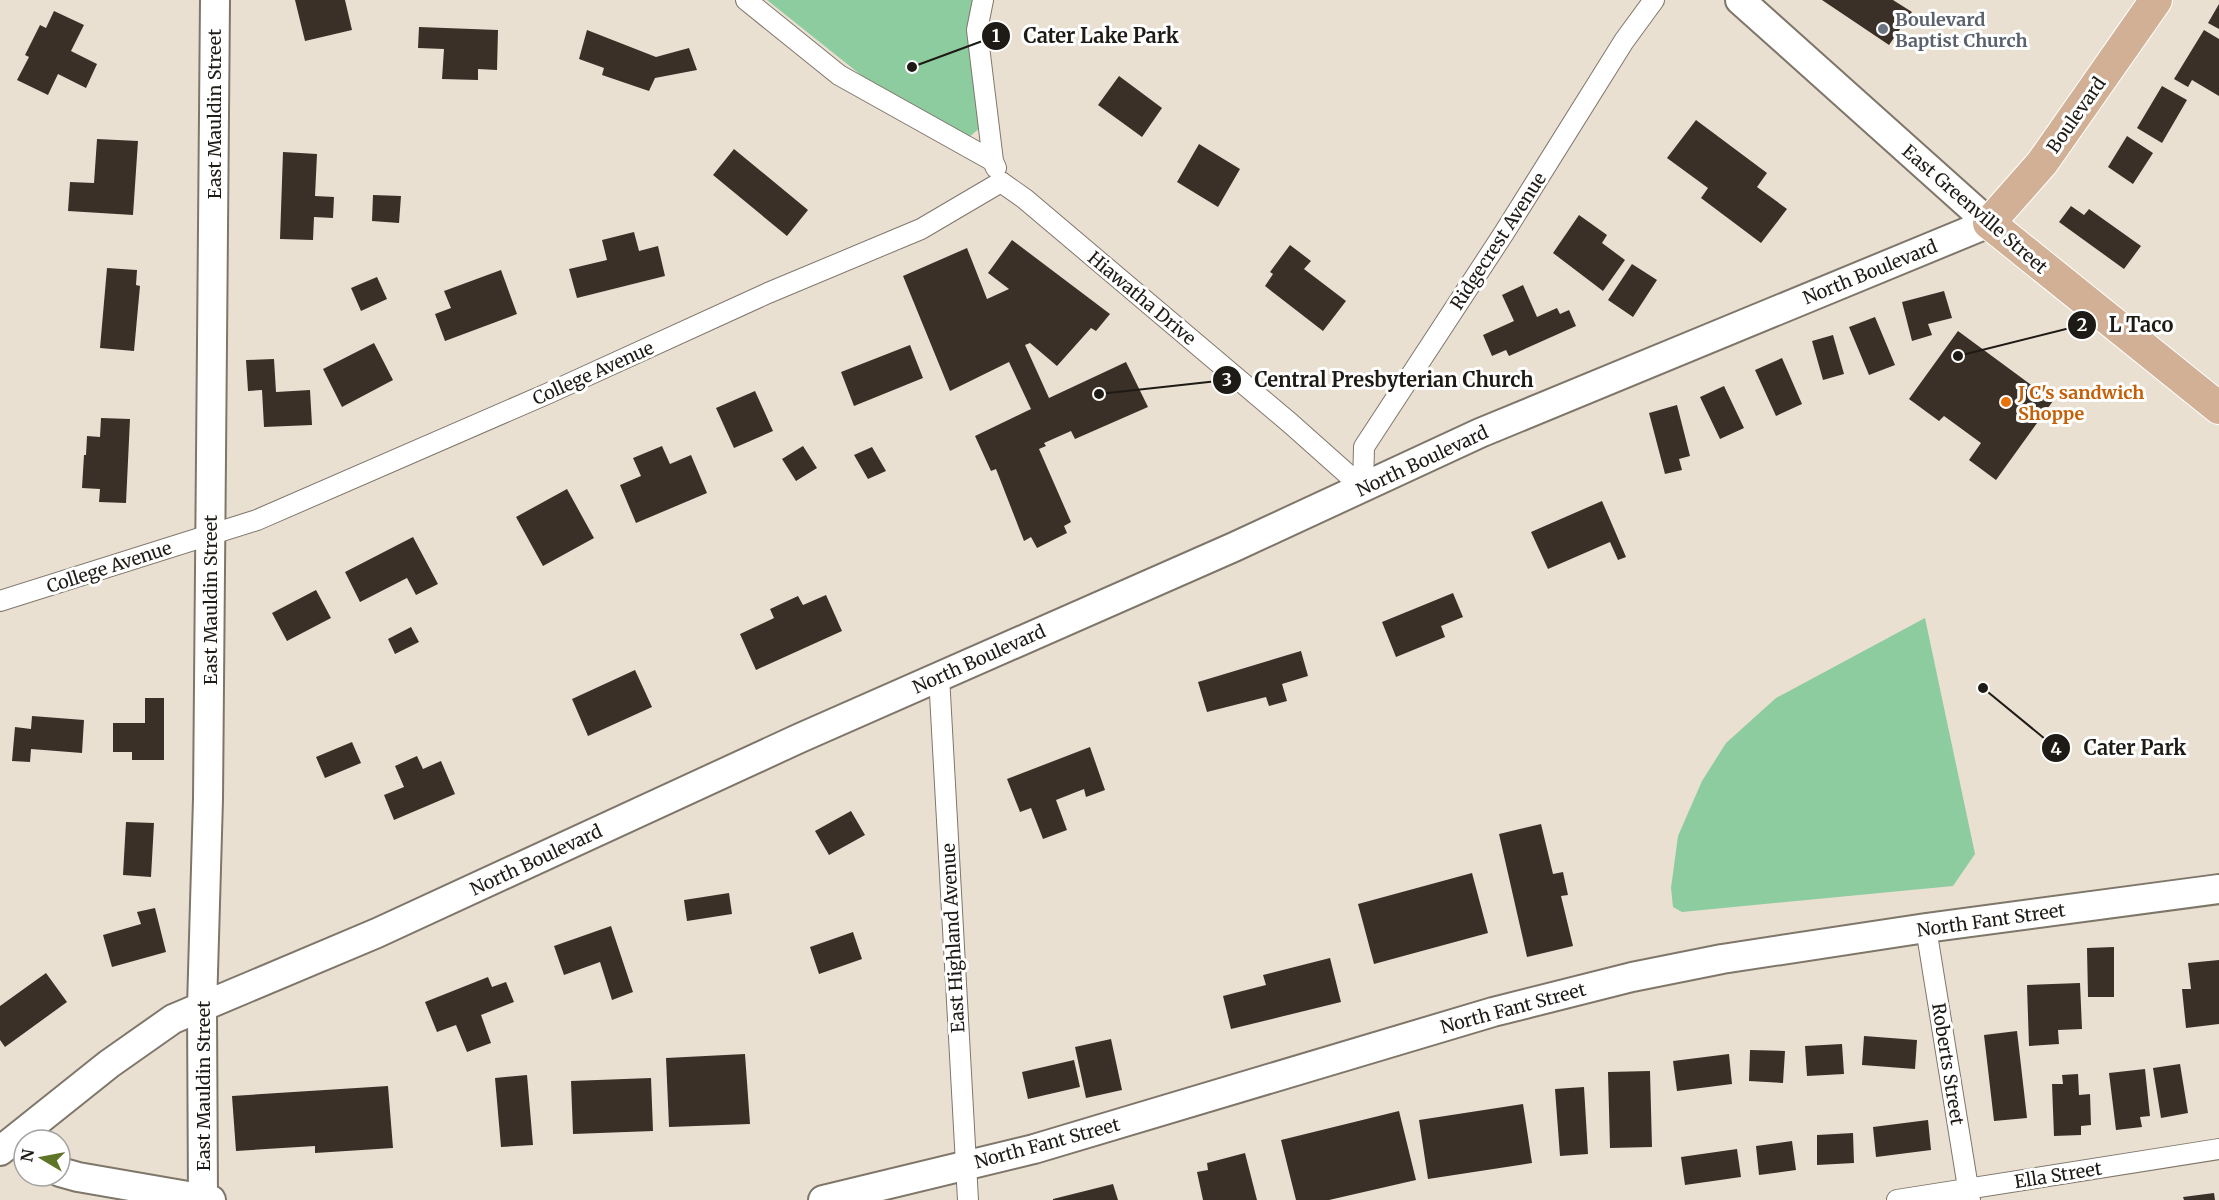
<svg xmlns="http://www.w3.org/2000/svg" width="2219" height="1200" viewBox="0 0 2219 1200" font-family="Merriweather,serif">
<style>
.green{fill:#8dcc9f}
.building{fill:#3b3028}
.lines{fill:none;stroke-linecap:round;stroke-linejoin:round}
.street-casing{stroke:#7f766a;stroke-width:22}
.secondary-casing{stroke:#7f766a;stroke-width:32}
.primary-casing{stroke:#fff;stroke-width:34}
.street{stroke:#fff;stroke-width:20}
.secondary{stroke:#fff;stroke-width:28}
.primary{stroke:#d2b095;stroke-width:32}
.worship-dot{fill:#6b7280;stroke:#fff;stroke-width:2}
.food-dot{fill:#e8710a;stroke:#fff;stroke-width:2}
.labels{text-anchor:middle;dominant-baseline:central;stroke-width:6;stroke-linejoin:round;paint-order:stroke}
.worship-label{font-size:18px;font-weight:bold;fill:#5b616d;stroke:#fff;text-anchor:start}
.street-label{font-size:18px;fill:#1e1a15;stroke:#fff}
.food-label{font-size:18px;font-weight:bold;fill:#c56008;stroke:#fff;text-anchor:start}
.leader{fill:none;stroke:#1e1a15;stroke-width:2}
.callout-dot{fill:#1e1a15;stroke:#fff;stroke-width:2}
.mark-label{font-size:18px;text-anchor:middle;font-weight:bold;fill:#fff}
.callout-label{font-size:20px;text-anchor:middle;font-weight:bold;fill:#1e1a15;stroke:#fff;stroke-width:6;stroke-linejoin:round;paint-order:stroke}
</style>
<rect width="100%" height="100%" fill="#eae0d2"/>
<path class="green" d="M 767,0 L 975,0 L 981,127 L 968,138 L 866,79 Z
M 1925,618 L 1975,854 L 1953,886 L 1682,912 L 1673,907 L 1671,888 L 1678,836 L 1702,781 L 1726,743 L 1776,698 Z"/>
<path class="building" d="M 295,0 L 345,0 L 352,30 L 305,41 Z
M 1822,0 L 1893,0 L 1912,12 L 1889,45 Z
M 2219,4 L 2219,29 L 2208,23 Z
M 54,11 L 84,25 L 71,51 L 97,64 L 86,88 L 58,74 L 48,95 L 17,80 L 29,57 L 25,55 L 40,25 L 46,28 Z
M 419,27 L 498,30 L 497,70 L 478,69 L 478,80 L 442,79 L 444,49 L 418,48 Z
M 587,30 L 656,57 L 689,48 L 697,70 L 655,78 L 649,91 L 602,75 L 604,68 L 579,59 Z
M 2204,30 L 2219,39 L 2219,96 L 2192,80 L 2188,87 L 2174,79 Z
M 1119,76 L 1162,108 L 1142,137 L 1098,105 Z
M 2162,86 L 2187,100 L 2162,143 L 2137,128 Z
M 1696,120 L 1767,173 L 1757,187 L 1787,209 L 1761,243 L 1701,198 L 1708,188 L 1667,158 Z
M 2127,136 L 2153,153 L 2133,184 L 2108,167 Z
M 97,139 L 138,141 L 133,215 L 68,211 L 70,182 L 94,183 Z
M 1199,144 L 1240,169 L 1218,207 L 1177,182 Z
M 734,149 L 808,210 L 787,236 L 713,175 Z
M 283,152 L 317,154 L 315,196 L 334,197 L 333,218 L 314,217 L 313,240 L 280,239 Z
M 373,195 L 401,196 L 399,223 L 372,221 Z
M 2071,206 L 2084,215 L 2089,209 L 2141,246 L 2124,269 L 2059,222 Z
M 1579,215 L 1607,235 L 1602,243 L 1625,260 L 1603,291 L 1553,253 Z
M 634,232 L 639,251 L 658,246 L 665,276 L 577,298 L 569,269 L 607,260 L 602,240 Z
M 1012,240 L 1110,314 L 1096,331 L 1091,328 L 1057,366 L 1030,343 L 1025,345 L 1049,398 L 1126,362 L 1148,407 L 1075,439 L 1071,431 L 1044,443 L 1046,446 L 1039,449 L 1071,522 L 1064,526 L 1067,533 L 1037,548 L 1031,537 L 1024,541 L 996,469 L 991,471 L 975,436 L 1031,409 L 1009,362 L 950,391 L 903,276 L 967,248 L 987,299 L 1009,289 L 988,273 Z
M 1290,245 L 1311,261 L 1304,269 L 1346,301 L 1323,331 L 1265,286 L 1273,274 L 1270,272 Z
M 1632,264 L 1657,280 L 1633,317 L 1608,300 Z
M 107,268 L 137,270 L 136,285 L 140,286 L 134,351 L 100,348 Z
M 501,270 L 517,314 L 445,341 L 435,314 L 451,308 L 444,291 Z
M 377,277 L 387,299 L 361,311 L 351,288 Z
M 1523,285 L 1537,317 L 1557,308 L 1560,314 L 1569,310 L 1576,326 L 1509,356 L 1506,350 L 1492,356 L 1483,335 L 1514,321 L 1502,295 Z
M 1944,291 L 1952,318 L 1928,324 L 1932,335 L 1912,341 L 1902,302 Z
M 1875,317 L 1895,365 L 1869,375 L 1849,327 Z
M 1958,331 L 2053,401 L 1996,480 L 1969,460 L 1981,443 L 1944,416 L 1939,421 L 1909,399 Z
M 1833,335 L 1844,374 L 1823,380 L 1812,341 Z
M 374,343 L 393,380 L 342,407 L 323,369 Z
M 910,345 L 923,378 L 854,406 L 841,372 Z
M 1782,358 L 1802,404 L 1776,416 L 1755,370 Z
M 274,359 L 276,392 L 310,390 L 312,425 L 264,427 L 262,390 L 248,391 L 246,360 Z
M 1724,386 L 1744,428 L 1720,439 L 1700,397 Z
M 755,391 L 773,431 L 734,448 L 716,408 Z
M 1677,405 L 1690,456 L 1679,459 L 1682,470 L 1665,474 L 1649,413 Z
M 101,418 L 130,419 L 126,503 L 99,502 L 100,489 L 82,488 L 84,455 L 86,455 L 87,436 L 100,437 Z
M 662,446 L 670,464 L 691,455 L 707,493 L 636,523 L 620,485 L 641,476 L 633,458 Z
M 803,446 L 817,468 L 796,481 L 782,459 Z
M 872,447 L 886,471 L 868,479 L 854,455 Z
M 567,489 L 594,538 L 543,566 L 516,517 Z
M 1602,501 L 1626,557 L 1618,560 L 1610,542 L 1548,569 L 1531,532 Z
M 413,537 L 438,584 L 416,595 L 407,578 L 360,602 L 345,572 Z
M 316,590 L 331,618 L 287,641 L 272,613 Z
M 1453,593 L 1463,617 L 1441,626 L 1445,637 L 1396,657 L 1382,622 Z
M 826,595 L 842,631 L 756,670 L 740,634 L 774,618 L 770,609 L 798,596 L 803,605 Z
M 411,627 L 419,642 L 395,654 L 388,639 Z
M 1301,651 L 1308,676 L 1282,684 L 1287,701 L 1269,706 L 1266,697 L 1207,712 L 1198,682 Z
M 635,670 L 652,707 L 588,736 L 572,699 Z
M 145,698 L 164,698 L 164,760 L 132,760 L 132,752 L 113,752 L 113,723 L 145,723 Z
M 32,716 L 84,720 L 82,753 L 31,749 L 30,762 L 12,761 L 15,727 L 31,729 Z
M 352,742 L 361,763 L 325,778 L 316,757 Z
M 1090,747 L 1105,790 L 1086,797 L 1084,789 L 1056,800 L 1067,830 L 1043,839 L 1031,808 L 1020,812 L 1007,779 Z
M 417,756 L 423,769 L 441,761 L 455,794 L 394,820 L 384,795 L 404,787 L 395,766 Z
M 851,811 L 865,835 L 829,855 L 815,831 Z
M 126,822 L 154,823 L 151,877 L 123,875 Z
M 1541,824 L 1553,874 L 1563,872 L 1568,895 L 1561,896 L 1573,946 L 1527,957 L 1499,834 Z
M 1472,873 L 1488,933 L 1374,964 L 1358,904 Z
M 729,893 L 732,914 L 687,921 L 684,900 Z
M 155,908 L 166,952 L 112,967 L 103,935 L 141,924 L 137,912 Z
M 611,926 L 633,992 L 612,1000 L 600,962 L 564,975 L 554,946 Z
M 853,932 L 862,959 L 819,974 L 810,947 Z
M 2114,947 L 2114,997 L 2088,997 L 2087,948 Z
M 1330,958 L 1341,1002 L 1231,1029 L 1223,996 L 1266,985 L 1263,975 Z
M 2219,960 L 2219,1024 L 2186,1028 L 2182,989 L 2191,989 L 2188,963 Z
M 46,973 L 67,1002 L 5,1047 L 0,1040 L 0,1006 Z
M 488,977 L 492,987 L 506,982 L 514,1002 L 481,1015 L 491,1043 L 467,1052 L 456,1025 L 437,1032 L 425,1002 Z
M 2080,983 L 2082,1029 L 2058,1030 L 2059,1044 L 2029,1046 L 2027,985 Z
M 2017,1031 L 2027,1118 L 1994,1121 L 1984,1035 Z
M 1864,1036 L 1917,1040 L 1915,1069 L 1862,1065 Z
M 1111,1039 L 1122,1090 L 1086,1098 L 1075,1047 Z
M 1842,1044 L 1844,1074 L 1807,1076 L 1805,1046 Z
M 1750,1050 L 1785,1051 L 1783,1083 L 1749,1081 Z
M 745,1054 L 750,1124 L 669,1127 L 666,1058 Z
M 1729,1054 L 1732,1084 L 1677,1091 L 1673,1061 Z
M 1074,1060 L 1080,1087 L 1028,1099 L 1022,1072 Z
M 2180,1064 L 2188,1113 L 2161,1118 L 2153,1068 Z
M 2145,1069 L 2150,1116 L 2140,1117 L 2142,1127 L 2116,1130 L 2109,1073 Z
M 1650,1071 L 1652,1147 L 1610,1148 L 1608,1072 Z
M 2078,1074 L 2079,1095 L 2090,1094 L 2091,1125 L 2081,1126 L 2081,1135 L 2054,1136 L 2052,1084 L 2063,1084 L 2062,1075 Z
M 527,1075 L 533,1145 L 501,1147 L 495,1078 Z
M 651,1078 L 653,1131 L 573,1134 L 571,1081 Z
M 388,1086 L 393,1148 L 315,1153 L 315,1146 L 236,1151 L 232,1096 Z
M 1584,1087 L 1588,1154 L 1560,1156 L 1555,1089 Z
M 1523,1104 L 1532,1163 L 1428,1179 L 1419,1120 Z
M 1399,1111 L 1416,1180 L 1329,1200 L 1296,1200 L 1281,1140 Z
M 1928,1120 L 1931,1150 L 1876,1157 L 1873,1127 Z
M 1853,1133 L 1854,1163 L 1817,1165 L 1817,1135 Z
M 1792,1141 L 1796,1170 L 1759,1175 L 1756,1146 Z
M 1737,1149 L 1741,1177 L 1685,1185 L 1681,1157 Z
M 1245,1153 L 1257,1200 L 1203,1200 L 1197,1172 L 1208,1170 L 1207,1163 Z
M 1113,1184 L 1118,1200 L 1053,1200 L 1053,1199 Z
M 2214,1193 L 2215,1200 L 2184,1200 L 2183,1197 Z"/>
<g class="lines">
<g class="street-casing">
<path id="street" d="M 746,0 L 839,75 L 993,161
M 983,0 L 977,30 L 993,161 L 996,168
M 1001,182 L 1025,199 L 1290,423 L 1363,488
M 1363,488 L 1364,447 L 1504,233 L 1624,41 L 1654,0
M 0,601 L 257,520 L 549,393 L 768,293 L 921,229 L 1001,182
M 939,676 L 968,1200
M 1926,928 L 1970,1200
M 1897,1200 L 2219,1149"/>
</g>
<g class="secondary-casing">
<path id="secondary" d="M 0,1151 L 109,1064 L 173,1019 L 377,933 L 800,738 L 1234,547 L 1480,433 L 1989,223 L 1740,0
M 60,1172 L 78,1177 L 211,1200
M 203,1200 L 202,1007 L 208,799 L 215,0
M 823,1200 L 1034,1149 L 1493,1012 L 1632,977 L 1722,959 L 1926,928 L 2219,889"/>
</g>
<g class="primary-casing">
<path id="primary" d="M 2156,0 L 2042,163 L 1989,223 L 2219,408"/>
</g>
<use href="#street" class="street"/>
<use href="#secondary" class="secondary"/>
<use href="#primary" class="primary"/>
</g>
<circle class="worship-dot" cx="1883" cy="29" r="6"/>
<circle class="food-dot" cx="2006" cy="402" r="6"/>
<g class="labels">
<g class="worship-label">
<text x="1895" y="19">Boulevard<tspan x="1895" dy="21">Baptist Church</tspan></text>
</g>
<g class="street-label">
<text transform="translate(214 114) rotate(-90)">East Mauldin Street</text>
<text transform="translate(2076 115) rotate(-55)">Boulevard</text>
<text transform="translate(1975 209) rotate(41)">East Greenville Street</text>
<text transform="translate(1498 241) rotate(-57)">Ridgecrest Avenue</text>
<text transform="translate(1870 272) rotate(-22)">North Boulevard</text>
<text transform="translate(1142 298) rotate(40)">Hiawatha Drive</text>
<text transform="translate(593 373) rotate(-24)">College Avenue</text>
<text transform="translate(1422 461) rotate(-25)">North Boulevard</text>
<text transform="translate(109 567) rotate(-18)">College Avenue</text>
<text transform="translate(210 600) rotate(-90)">East Mauldin Street</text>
<text transform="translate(979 659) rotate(-24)">North Boulevard</text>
<text transform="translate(536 860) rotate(-25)">North Boulevard</text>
<text transform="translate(1991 920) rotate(-8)">North Fant Street</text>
<text transform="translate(953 938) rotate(-93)">East Highland Avenue</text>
<text transform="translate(1513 1008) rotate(-15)">North Fant Street</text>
<text transform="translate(1948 1064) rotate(81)">Roberts Street</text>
<text transform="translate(203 1086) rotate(-90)">East Mauldin Street</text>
<text transform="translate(1047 1143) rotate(-15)">North Fant Street</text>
<text transform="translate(2058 1175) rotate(-9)">Ella Street</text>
</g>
<g class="food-label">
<text x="2018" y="392">J C's sandwich<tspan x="2018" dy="21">Shoppe</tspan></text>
</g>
</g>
<path class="leader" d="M912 67L996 36M1958 356L2082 325M1099 394L1227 380M1983 688L2056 748"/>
<g class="callout-dot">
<circle cx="912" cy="67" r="6"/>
<circle cx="1958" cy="356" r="6"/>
<circle cx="1099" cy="394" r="6"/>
<circle cx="1983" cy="688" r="6"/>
<circle cx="996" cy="36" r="15"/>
<circle cx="2082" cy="325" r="15"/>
<circle cx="1227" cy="380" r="15"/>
<circle cx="2056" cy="748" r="15"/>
</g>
<g class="mark-label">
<text x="996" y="42">1</text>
<text x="2082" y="331">2</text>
<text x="1227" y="386">3</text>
<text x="2056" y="755">4</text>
</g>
<g class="callout-label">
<text x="1101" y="43">Cater Lake Park</text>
<text x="2141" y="332">L Taco</text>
<text x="1394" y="387">Central Presbyterian Church</text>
<text x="2135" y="755">Cater Park</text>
</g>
<g transform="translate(42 1158) rotate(280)"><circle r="28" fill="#ffffff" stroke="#a5a3a1" stroke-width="1.5"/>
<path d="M0-4.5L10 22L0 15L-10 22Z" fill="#5e7426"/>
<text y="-9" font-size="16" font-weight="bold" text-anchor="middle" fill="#1e1a15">N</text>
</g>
</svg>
